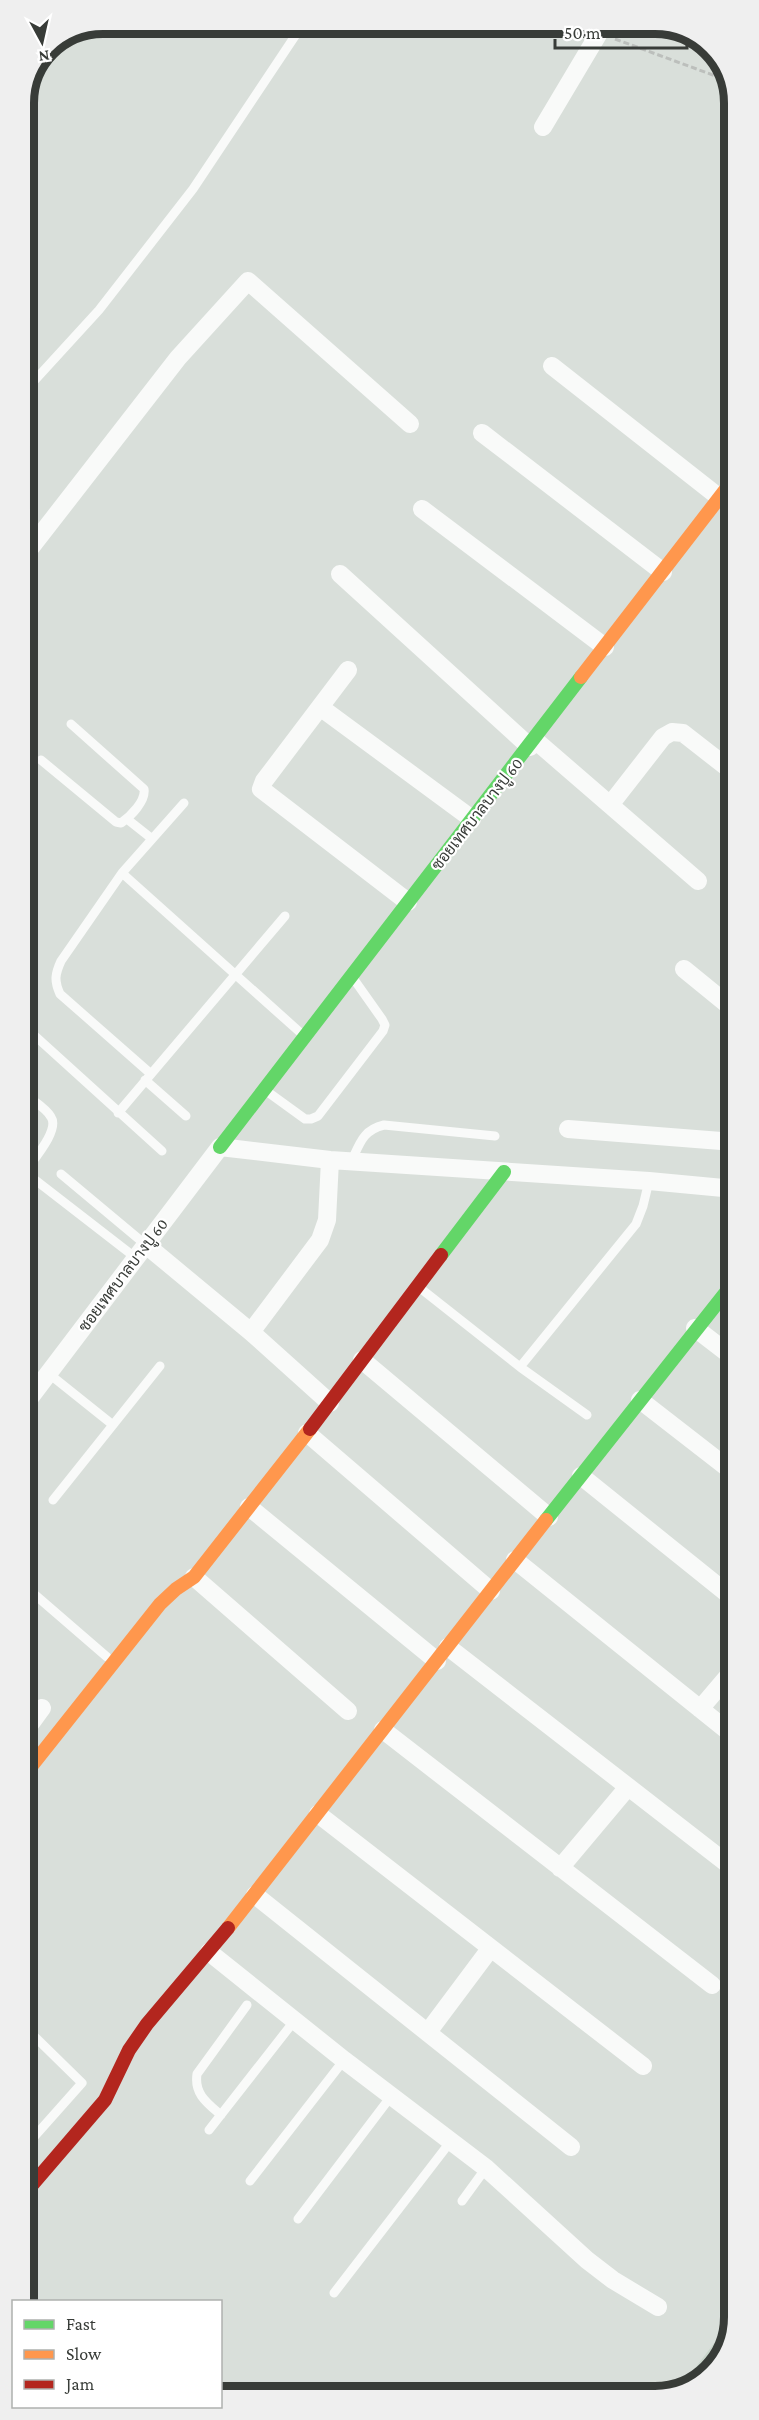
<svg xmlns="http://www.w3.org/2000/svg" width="759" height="2420" viewBox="0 0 759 2420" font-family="'Crimson Pro',Sarabun,serif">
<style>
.built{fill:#c9d5cb}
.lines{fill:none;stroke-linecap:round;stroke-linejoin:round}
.path{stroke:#bcbfbc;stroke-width:3;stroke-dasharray:6 3;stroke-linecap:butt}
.lane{stroke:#f9faf9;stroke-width:9}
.street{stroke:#f9faf9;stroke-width:18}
.fast{stroke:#63d668;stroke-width:14}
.slow{stroke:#ff974d;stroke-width:14}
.jam{stroke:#b3261e;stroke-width:14}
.labels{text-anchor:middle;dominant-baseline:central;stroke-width:4.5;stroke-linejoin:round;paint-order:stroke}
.street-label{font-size:16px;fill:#383c38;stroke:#fff}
.rim{fill:none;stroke:#383c38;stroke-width:8}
</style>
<rect width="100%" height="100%" fill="#d9dfda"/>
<path class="built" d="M 735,2316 L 718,2365 L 676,2393 Z"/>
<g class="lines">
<path class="path" d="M 615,39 L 732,82"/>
<path class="lane" d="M 24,392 L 99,310 L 193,189 L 303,24
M 41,760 L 116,822 L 121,823 C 131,816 146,801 144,789 L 71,724
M 127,819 L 151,838
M 122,873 L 303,1035
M 34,1035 L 162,1151
M 151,1074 L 60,994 C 54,981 55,974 61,961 L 122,873 L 184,803
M 145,1080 L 186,1116
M 265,1090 L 305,1119 L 311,1119 L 318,1116 L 383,1031 L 385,1025 L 382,1019 L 353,978
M 25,1094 C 33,1101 46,1108 51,1117 C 60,1130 33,1160 25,1172
M 118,1113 L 285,916
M 351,1162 C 360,1143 363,1130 384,1125 L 495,1136
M 25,1172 L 136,1258
M 61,1174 L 146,1245
M 420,1288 L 520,1367 L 587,1415
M 520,1367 L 636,1224 L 643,1206 L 649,1181
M 48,1373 L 113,1425
M 53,1500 L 160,1366
M 26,1587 L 107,1657
M 26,2040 L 32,2034 L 82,2083 L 26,2146
M 221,2115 C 207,2103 194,2094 197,2074 L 247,2005
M 209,2130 L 295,2020
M 250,2181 L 344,2060
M 462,2201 L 486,2168
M 298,2219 L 392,2095
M 334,2293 L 451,2141
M 707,2373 L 723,2351"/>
<path class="street" d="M 543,127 L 599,33 L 576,24
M 552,366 L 720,498
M 482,433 L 663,572
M 422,509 L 605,647
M 25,555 L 178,358 L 248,281 L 410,424
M 340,574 L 530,747
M 348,670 L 264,781 L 261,789 L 408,902
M 320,707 L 472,819
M 535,740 L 698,881
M 610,805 L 663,737 L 672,732 L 683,733 L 733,772
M 684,969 L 733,1009
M 568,1129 L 734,1142
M 146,1245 L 251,1332 L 330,1403
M 695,1328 L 734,1358
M 251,1332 L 320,1240 L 327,1220 L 330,1160
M 362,1360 L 549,1517
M 640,1400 L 734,1473
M 26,1403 L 220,1147 L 330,1160 L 649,1181 L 734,1189
M 307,1433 L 491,1591
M 581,1476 L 734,1599
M 249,1507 L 437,1661
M 515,1560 L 734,1736
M 194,1577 L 348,1711
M 448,1647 L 734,1869
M 700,1709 L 734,1669
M 26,1730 L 42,1708
M 383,1730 L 712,1985
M 318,1814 L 643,2066
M 560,1868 L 628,1787
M 255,1895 L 571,2147
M 209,1952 L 344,2060 L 486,2168 L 587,2260 L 613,2280 L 658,2307
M 428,2032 L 490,1949"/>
<path class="fast" d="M 220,1147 L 581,677
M 441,1255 L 504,1172
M 546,1520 L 734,1282"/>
<path class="slow" d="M 581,677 L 733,480
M 26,1773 L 160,1604 L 176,1589 L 194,1577 L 310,1429
M 228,1928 L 546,1520"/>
<path class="jam" d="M 310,1429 L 441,1255
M 26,2192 L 105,2100 L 129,2050 L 147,2024 L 228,1928"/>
</g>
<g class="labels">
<g class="street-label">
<text transform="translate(477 814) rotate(-52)">ซอยเทศบาลบางปู 60</text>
<text transform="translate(123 1275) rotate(-53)">ซอยเทศบาลบางปู 60</text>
</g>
</g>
<path d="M0 0H759V2420H0ZM103 34H655A69 69 0 0 1 724 103V2317A69 69 0 0 1 655 2386H103A69 69 0 0 1 34 2317V103A69 69 0 0 1 103 34Z" fill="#efefef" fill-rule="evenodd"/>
<path class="rim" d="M103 34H655A69 69 0 0 1 724 103V2317A69 69 0 0 1 655 2386H103A69 69 0 0 1 34 2317V103A69 69 0 0 1 103 34Z"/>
<rect x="12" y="2300" width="210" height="108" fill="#ffffff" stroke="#afb1af" stroke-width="1.5"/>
<rect x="24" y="2320" width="30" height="9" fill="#63d668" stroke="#afb1af" stroke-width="1.5"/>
<text x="66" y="2330" font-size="18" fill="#383c38">Fast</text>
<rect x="24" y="2350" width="30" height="9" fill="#ff974d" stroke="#afb1af" stroke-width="1.5"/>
<text x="66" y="2360" font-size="18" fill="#383c38">Slow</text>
<rect x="24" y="2380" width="30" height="9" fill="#b3261e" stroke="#afb1af" stroke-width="1.5"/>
<text x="66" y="2390" font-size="18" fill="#383c38">Jam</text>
<g transform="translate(42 42) rotate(172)" stroke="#ffffff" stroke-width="4.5" paint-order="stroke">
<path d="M0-4.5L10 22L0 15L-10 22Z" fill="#383c38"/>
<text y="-9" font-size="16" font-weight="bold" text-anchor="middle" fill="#383c38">N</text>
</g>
<path d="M555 39v9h132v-9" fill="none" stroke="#383c38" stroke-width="3"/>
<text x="564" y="39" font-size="18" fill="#383c38" stroke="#ffffff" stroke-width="4.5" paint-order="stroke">50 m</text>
</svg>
